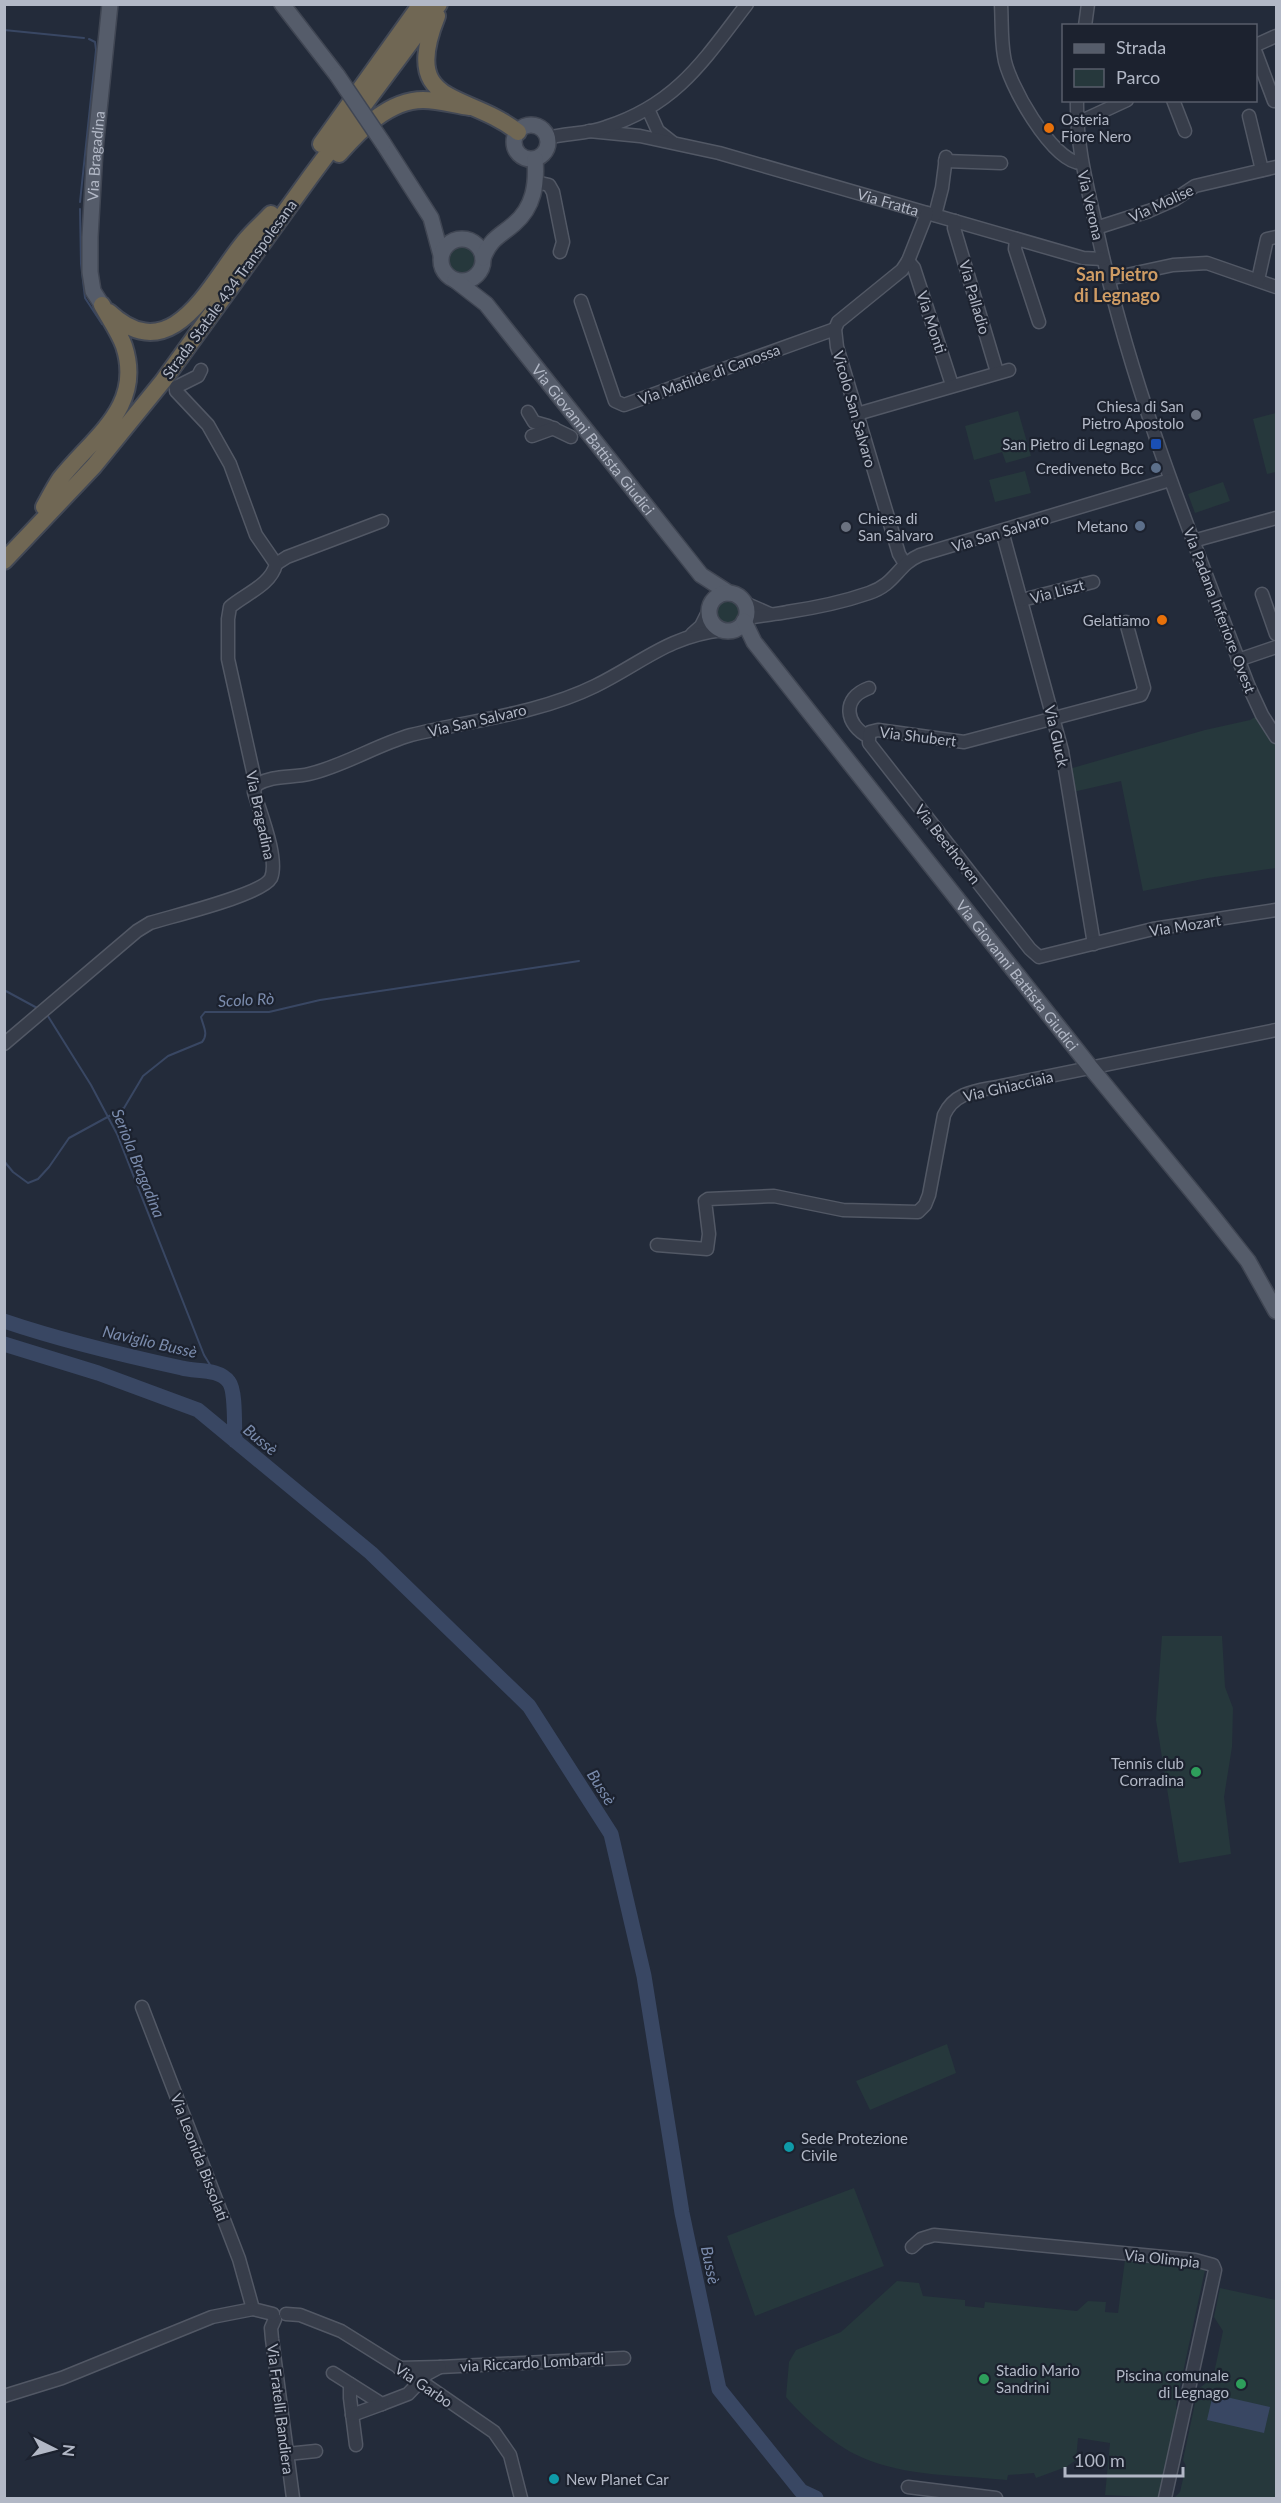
<svg xmlns="http://www.w3.org/2000/svg" width="1281" height="2503" viewBox="0 0 1281 2503" font-family="Lato,sans-serif">
<style>
.green{fill:#26383c}
.water{fill:#394763}
.lines{fill:none;stroke-linecap:round;stroke-linejoin:round}
.stream{stroke:#394763;stroke-width:2}
.river{stroke:#394763;stroke-width:15}
.minor-casing{stroke:#525865;stroke-width:15}
.major-casing{stroke:#404653;stroke-width:18}
.highway-casing{stroke:#424855;stroke-width:20}
.minor{stroke:#373d4a;stroke-width:12}
.major{stroke:#555c6a;stroke-width:15}
.highway{stroke:#706754;stroke-width:16}
.major-bridge-casing{stroke:#404653;stroke-width:18;stroke-linecap:butt}
.major-bridge{stroke:#555c6a;stroke-width:15}
.food-dot{fill:#e8710a;stroke:#1c222f;stroke-width:2}
.worship-dot{fill:#6b7280;stroke:#1c222f;stroke-width:2}
.transit-dot{fill:#1a4fb4;stroke:#1c222f;stroke-width:2}
.service-dot{fill:#5c6f8a;stroke:#1c222f;stroke-width:2}
.leisure-dot{fill:#2e9e5b;stroke:#1c222f;stroke-width:2}
.culture-dot{fill:#0f9aa8;stroke:#1c222f;stroke-width:2}
.labels{text-anchor:middle;dominant-baseline:central;stroke-width:4.5;stroke-linejoin:round;paint-order:stroke}
.poi-label{font-size:15px;fill:#b2b8c6;stroke:#1c222f;text-anchor:end}
.street-label{font-size:15px;fill:#b2b8c6;stroke:#1c222f}
.water-label{font-size:16px;font-style:italic;fill:#7b8cad;stroke:#1c222f}
.quarter-label{font-size:18px;font-weight:bold;fill:#cf9c64;stroke:#1c222f}
</style>
<rect width="100%" height="100%" fill="#232b3a"/>
<path class="green" d="M447 260a14 14 0 1 1 28 0a14 14 0 1 1-28 0Z
M 1018,411 L 1031,456 L 1006,463 L 1002,452 L 974,460 L 965,426 Z
M 1276,413 L 1276,472 L 1267,474 L 1253,419 Z
M 1025,471 L 1031,493 L 995,502 L 989,480 Z
M 1223,482 L 1230,501 L 1195,513 L 1188,494 Z
M717 612a11 11 0 1 1 22 0a11 11 0 1 1-22 0Z
M 1257,716 L 1276,743 L 1276,868 L 1208,878 L 1143,891 L 1121,781 L 1073,792 L 1069,769 L 1205,730 L 1250,720 Z
M 1162,1636 L 1222,1636 L 1225,1687 L 1233,1708 L 1232,1747 L 1224,1797 L 1231,1854 L 1179,1863 L 1156,1720 Z
M 947,2044 L 956,2073 L 870,2110 L 856,2081 Z
M 854,2188 L 884,2266 L 755,2316 L 727,2236 Z
M 1125,2260 L 1202,2267 L 1205,2270 L 1176,2405 L 1178,2415 L 1161,2498 L 1105,2495 L 1110,2443 L 1078,2438 L 1076,2460 L 1066,2467 L 1036,2478 L 1034,2473 L 1008,2475 L 1007,2480 C 960,2475 905,2477 861,2457 C 834,2445 805,2419 786,2397 L 789,2362 L 796,2350 L 841,2332 L 897,2281 L 919,2283 L 923,2296 L 965,2300 L 965,2306 L 984,2308 L 985,2302 L 1077,2311 L 1088,2301 L 1106,2302 L 1105,2312 L 1118,2313 Z
M 1220,2288 L 1276,2300 L 1276,2498 L 1174,2498 L 1180,2492 L 1186,2466 L 1183,2460 L 1198,2389 L 1213,2378 L 1223,2331 L 1214,2317 Z"/>
<path class="water" d="M 1213,2394 L 1270,2407 L 1264,2433 L 1207,2420 Z"/>
<g class="lines">
<path class="stream" d="M 4,30 L 84,38
M 80,202 L 96,50 L 95,42 L 89,39
M 80,209 L 81,264 L 85,298 L 102,324
M 4,990 L 39,1009
M 46,1013 L 91,1085 L 117,1134 L 204,1355 L 215,1373
M 4,1161 L 13,1172 L 28,1183 L 38,1179 L 49,1167 L 69,1138 L 124,1108 L 143,1076 L 168,1056 L 202,1042 C 209,1034 203,1026 201,1017 L 205,1012 L 269,1012 L 320,1000 L 579,961"/>
<path class="river" d="M 4,1321 C 63,1341 122,1355 182,1368 C 196,1372 219,1368 229,1382 C 236,1391 234,1428 235,1441
M 4,1344 L 98,1373 L 198,1410 L 371,1553 L 529,1706 L 611,1834 L 644,1976 L 682,2213 L 719,2389 L 801,2491 L 816,2498"/>
<g class="minor-casing">
<g id="minor">
<path d="M 1001,4 C 1002,21 1001,39 1004,56 C 1007,82 1052,162 1081,163"/>
<path d="M 1085,26 L 1088,4"/>
<path d="M 1256,45 L 1276,36"/>
<path d="M 1256,53 L 1274,101"/>
<path d="M 1077,100 C 1076,147 1088,189 1098,235 C 1132,391 1192,538 1249,687 L 1262,715 L 1276,737"/>
<path d="M 1173,100 L 1185,131"/>
<path d="M 648,109 L 658,131 L 672,142"/>
<path d="M 1249,116 L 1262,170"/>
<path d="M 1077,119 L 1086,119 L 1127,100"/>
<path id="s1" d="M 589,131 L 640,136 L 719,153 L 1083,258 L 1103,259"/>
<path d="M 547,138 C 567,133 588,134 606,127 C 677,104 704,60 747,4"/>
<path d="M 945,161 L 1001,163"/>
<path d="M 536,182 L 549,185 L 553,192 L 563,242 L 560,252"/>
<path d="M 935,215 L 942,188 L 946,157"/>
<path d="M 955,221 L 954,228 L 997,372"/>
<path d="M 1096,228 L 1149,211 L 1174,200 L 1195,186 L 1276,167"/>
<path d="M 1016,239 L 1015,249 L 1039,322"/>
<path d="M 908,261 L 914,268 L 952,385"/>
<path d="M 1108,279 L 1173,265 L 1207,263 L 1276,287"/>
<path d="M 1258,280 L 1267,239 L 1276,237"/>
<path d="M 581,301 L 615,401 L 624,405 L 835,329"/>
<path d="M 528,412 L 534,422 L 548,426 L 571,437"/>
<path d="M 857,414 L 1009,370"/>
<path d="M 532,436 L 554,428"/>
<path d="M 1002,531 L 1062,751 L 1094,944"/>
<path d="M 1193,541 L 1276,518"/>
<path d="M 276,564 L 287,557 L 382,521"/>
<path d="M 905,564 L 899,554 L 837,347 L 835,329 L 838,322 L 902,270 L 908,261 L 927,213"/>
<path d="M 1262,594 L 1276,634"/>
<path d="M 1022,600 L 1093,582"/>
<path d="M 745,603 L 770,614"/>
<path d="M 745,619 C 759,615 773,615 787,612 C 814,608 843,602 869,593 C 896,584 897,565 920,555 L 1170,480"/>
<path d="M 692,634 L 701,626 L 709,610"/>
<path d="M 1238,660 L 1276,647"/>
<path d="M 869,688 C 841,698 845,725 869,737 L 869,743 L 1030,949 L 1039,957 L 1153,929 L 1276,910"/>
<path d="M 869,737 L 870,732 L 878,730 L 964,742 L 1141,695 L 1144,688 L 1126,622"/>
<path d="M 256,785 C 272,775 291,778 309,774 C 344,766 376,745 411,735 C 472,720 538,714 595,686 C 642,663 668,636 723,630"/>
<path d="M 4,1044 L 137,931 L 150,923 C 172,916 262,895 271,878 C 279,859 260,812 254,792 L 256,785 L 228,659 L 228,619 L 230,607 C 245,594 271,585 276,564 L 256,535 L 230,464 L 208,425 L 176,391 L 176,387 L 198,376 L 201,370"/>
<path d="M 657,1245 L 707,1249 L 709,1234 L 705,1201 L 708,1199 L 774,1196 L 843,1210 L 918,1212 L 925,1205 L 929,1195 L 944,1115 C 955,1091 978,1091 1001,1086 L 1276,1030"/>
<path d="M 142,2007 L 239,2259 L 253,2309"/>
<path d="M 912,2247 L 921,2239 L 934,2235 L 1195,2260 L 1213,2265 L 1215,2270 L 1165,2498"/>
<path d="M 286,2314 L 300,2315 L 341,2331 L 413,2376 L 494,2432 L 510,2455 L 521,2498"/>
<path d="M 275,2319 L 271,2328 L 272,2339 L 293,2498"/>
<path d="M 440,2367 L 624,2358"/>
<path d="M 333,2373 L 382,2404 L 408,2394 L 427,2374 L 440,2367 L 399,2368"/>
<path d="M 350,2384 L 350,2398 L 356,2445"/>
<path d="M 4,2396 L 62,2378 L 212,2317 L 253,2309 L 273,2314"/>
<path d="M 352,2415 L 382,2404"/>
<path d="M 287,2454 L 316,2451"/>
<path d="M 908,2487 L 996,2498"/>
</g>
</g>
<g class="major-casing">
<g id="major">
<path d="M 282,4 L 337,75"/>
<circle cx="531" cy="142" r="17"/>
<path d="M 383,143 L 431,218 L 441,255"/>
<circle cx="462" cy="260" r="21"/>
<path d="M 483,258 C 491,238 499,237 514,224 C 534,207 537,184 535,159"/>
<path id="s2" d="M 455,280 L 486,304 L 701,575 L 729,593"/>
<path id="s3" d="M 102,305 L 93,291 L 90,272 L 90,237 L 95,149 L 110,4"/>
<circle cx="728" cy="612" r="19"/>
<path id="s4" d="M 744,621 L 754,642 L 1091,1068 L 1210,1213 L 1248,1261 L 1276,1311"/>
</g>
</g>
<g class="highway-casing">
<path id="highway" d="M 437,16 C 400,108 466,91 518,132
M 321,144 L 421,4
M 339,154 C 360,130 389,100 423,100 C 439,100 455,105 470,107
M 109,312 C 173,372 211,281 245,241 C 253,231 263,223 271,214
M 44,507 C 49,498 54,488 60,479 C 93,437 144,407 124,346 C 119,332 109,318 102,305
M 4,561 L 94,466 L 163,381 L 311,176 L 439,4"/>
</g>
<use href="#minor" class="minor"/>
<use href="#major" class="major"/>
<use href="#highway" class="highway"/>
<g class="major-bridge-casing">
<path id="major-bridge" d="M 337,75 L 383,143"/>
</g>
<use href="#major-bridge" class="major-bridge"/>
</g>
<g class="food-dot">
<circle cx="1049" cy="128" r="6"/>
<circle cx="1162" cy="620" r="6"/>
</g>
<g class="worship-dot">
<circle cx="1196" cy="415" r="6"/>
<circle cx="846" cy="527" r="6"/>
</g>
<rect class="transit-dot" x="1150" y="438" width="12" height="12" rx="3"/>
<g class="service-dot">
<circle cx="1156" cy="468" r="6"/>
<circle cx="1140" cy="526" r="6"/>
</g>
<g class="leisure-dot">
<circle cx="1196" cy="1772" r="6"/>
<circle cx="984" cy="2379" r="6"/>
<circle cx="1241" cy="2384" r="6"/>
</g>
<g class="culture-dot">
<circle cx="789" cy="2147" r="6"/>
<circle cx="554" cy="2479" r="6"/>
</g>
<g class="labels">
<g class="poi-label">
<text x="1061" y="119" text-anchor="start">Osteria<tspan x="1061" dy="17">Fiore Nero</tspan></text>
<text x="1184" y="406">Chiesa di San<tspan x="1184" dy="17">Pietro Apostolo</tspan></text>
<text x="1144" y="444">San Pietro di Legnago</text>
<text x="1144" y="468">Crediveneto Bcc</text>
<text x="858" y="518" text-anchor="start">Chiesa di<tspan x="858" dy="17">San Salvaro</tspan></text>
<text x="1128" y="526">Metano</text>
<text x="1150" y="620">Gelatiamo</text>
<text x="1184" y="1763">Tennis club<tspan x="1184" dy="17">Corradina</tspan></text>
<text x="801" y="2138" text-anchor="start">Sede Protezione<tspan x="801" dy="17">Civile</tspan></text>
<text x="996" y="2370" text-anchor="start">Stadio Mario<tspan x="996" dy="17">Sandrini</tspan></text>
<text x="1229" y="2375">Piscina comunale<tspan x="1229" dy="17">di Legnago</tspan></text>
<text x="566" y="2479" text-anchor="start">New Planet Car</text>
</g>
<g class="street-label">
<text stroke="none"><textPath href="#s3" startOffset="152">Via Bragadina</textPath></text>
<text stroke="none"><textPath href="#s1" startOffset="308">Via Fratta</textPath></text>
<text transform="translate(1161 203) rotate(-25)">Via Molise</text>
<text transform="translate(1091 205) rotate(77)">Via Verona</text>
<text transform="translate(229 289) rotate(-54)">Strada Statale 434 Transpolesana</text>
<text transform="translate(975 297) rotate(74)">Via Palladio</text>
<text transform="translate(932 322) rotate(72)">Via Monti</text>
<text transform="translate(709 374) rotate(-20)">Via Matilde di Canossa</text>
<text transform="translate(855 409) rotate(74)">Vicolo San Salvaro</text>
<text stroke="none"><textPath href="#s2" startOffset="212">Via Giovanni Battista Giudici</textPath></text>
<text transform="translate(1000 532) rotate(-17)">Via San Salvaro</text>
<text transform="translate(1057 591) rotate(-15)">Via Liszt</text>
<text transform="translate(1220 610) rotate(69)">Via Padana Inferiore Ovest</text>
<text transform="translate(477 720) rotate(-13)">Via San Salvaro</text>
<text transform="translate(918 736) rotate(7)">Via Shubert</text>
<text transform="translate(1057 736) rotate(77)">Via Gluck</text>
<text transform="translate(261 815) rotate(78)">Via Bragadina</text>
<text transform="translate(948 844) rotate(52)">Via Beethoven</text>
<text transform="translate(1185 925) rotate(-9)">Via Mozart</text>
<text stroke="none"><textPath href="#s4" startOffset="448">Via Giovanni Battista Giudici</textPath></text>
<text transform="translate(1008 1086) rotate(-13)">Via Ghiacciaia</text>
<text transform="translate(200 2157) rotate(69)">Via Leonida Bissolati</text>
<text transform="translate(1162 2258) rotate(6)">Via Olimpia</text>
<text transform="translate(532 2362) rotate(-3)">via Riccardo Lombardi</text>
<text transform="translate(424 2385) rotate(34)">Via Garbo</text>
<text transform="translate(281 2409) rotate(83)">Via Fratelli Bandiera</text>
</g>
<g class="water-label">
<text transform="translate(246 999) rotate(-3)">Scolo Rò</text>
<text transform="translate(139 1163) rotate(68)">Seriola Bragadina</text>
<text transform="translate(150 1341) rotate(13)">Naviglio Bussè</text>
<text transform="translate(261 1439) rotate(40)">Bussè</text>
<text transform="translate(602 1787) rotate(58)">Bussè</text>
<text transform="translate(711 2265) rotate(78)">Bussè</text>
</g>
<g class="quarter-label">
<text x="1117" y="274">San Pietro<tspan x="1117" dy="21">di Legnago</tspan></text>
</g>
</g>
<rect width="1281" height="2503" fill="none" stroke="#b2b8c6" stroke-width="12"/>
<rect x="1062" y="24" width="195" height="78" fill="#1c222f" stroke="#585e6b" stroke-width="1.5"/>
<rect x="1074" y="44" width="30" height="9" fill="#555c6a" stroke="#585e6b" stroke-width="1.5"/>
<text x="1116" y="54" font-size="18" fill="#b2b8c6">Strada</text>
<rect x="1074" y="69" width="30" height="18" fill="#26383c" stroke="#585e6b" stroke-width="1.5"/>
<text x="1116" y="84" font-size="18" fill="#b2b8c6">Parco</text>
<g transform="translate(54 2449) rotate(96)" stroke="#1c222f" stroke-width="4.5" paint-order="stroke">
<path d="M0-4.5L10 22L0 15L-10 22Z" fill="#b2b8c6"/>
<text y="-9" font-size="16" font-weight="bold" text-anchor="middle" fill="#b2b8c6">N</text>
</g>
<path d="M1065 2467v9h118v-9" fill="none" stroke="#b2b8c6" stroke-width="3"/>
<text x="1074" y="2467" font-size="18" fill="#b2b8c6" stroke="#1c222f" stroke-width="4.5" paint-order="stroke">100 m</text>
</svg>
